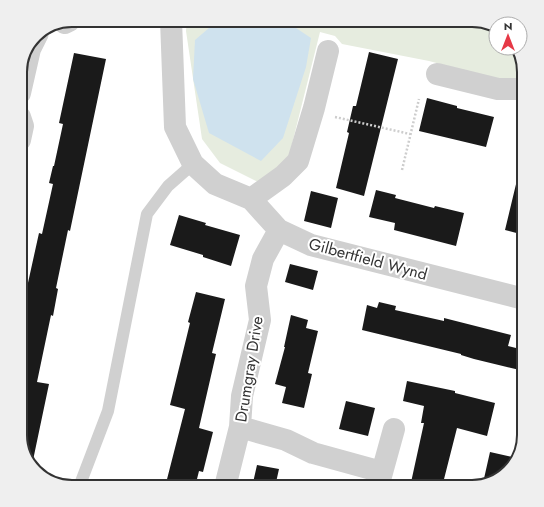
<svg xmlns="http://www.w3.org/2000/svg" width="544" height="507" viewBox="0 0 544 507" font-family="Jost,sans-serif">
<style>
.green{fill:#e6ecdf}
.water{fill:#cfe2ee}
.building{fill:#1a1a1a}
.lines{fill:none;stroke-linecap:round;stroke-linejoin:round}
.path{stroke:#cdcdcd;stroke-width:2.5;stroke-dasharray:2 2;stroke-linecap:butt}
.service{stroke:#d0d0d0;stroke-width:12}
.minor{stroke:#d0d0d0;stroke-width:22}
.labels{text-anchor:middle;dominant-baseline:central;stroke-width:4;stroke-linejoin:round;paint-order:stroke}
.street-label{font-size:16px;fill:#333;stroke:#fff}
.rim{fill:none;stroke:#333;stroke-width:2}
</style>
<rect width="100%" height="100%" fill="#fff"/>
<path class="green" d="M 187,20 L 460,20 L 492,28 L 496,30 L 496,48 L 514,48 L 524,69 L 524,83 L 513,83 L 429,61 L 342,44 L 335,36 L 320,32 L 288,160 L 258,182 L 220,163 L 202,139 L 186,31 Z"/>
<path class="water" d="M 254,20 L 269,20 L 290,24 L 311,38 L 306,67 L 283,138 L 261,161 L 209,133 L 193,79 L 195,40 L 209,28 Z"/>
<path class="building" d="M 369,52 L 398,59 L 364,196 L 336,188 L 349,133 L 347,132 L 353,106 L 356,106 Z
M 74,53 L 106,59 L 70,231 L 68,230 L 56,288 L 58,289 L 53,316 L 51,315 L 37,382 L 49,384 L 32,465 L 20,438 L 20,319 L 39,233 L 42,234 L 53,184 L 49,183 L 53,166 L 54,166 L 63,124 L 59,123 Z
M 427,98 L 457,106 L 457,108 L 494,117 L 486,147 L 419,131 Z
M 517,180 L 524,180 L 524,235 L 505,230 Z
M 376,190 L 396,195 L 395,198 L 434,208 L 435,206 L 464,213 L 456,246 L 394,230 L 395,223 L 369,217 Z
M 311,191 L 338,198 L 331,228 L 304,221 Z
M 179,215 L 206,223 L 205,225 L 240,235 L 231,266 L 203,257 L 203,255 L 170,245 Z
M 290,264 L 318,271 L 313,290 L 285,282 Z
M 196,292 L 225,299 L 212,353 L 216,354 L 199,428 L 213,432 L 203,472 L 199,471 L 195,487 L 165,487 L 185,409 L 170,405 L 190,323 L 188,322 Z
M 379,302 L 396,306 L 395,310 L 444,321 L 444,318 L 511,335 L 508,346 L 524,350 L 524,371 L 474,359 L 461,355 L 461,354 L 362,330 L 367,305 L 377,308 Z
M 291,315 L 308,320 L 306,328 L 318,331 L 308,373 L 312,374 L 304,408 L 282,403 L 286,387 L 275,384 L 285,347 L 284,347 Z
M 407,381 L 455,391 L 455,393 L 495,403 L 487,436 L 457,428 L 442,487 L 410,487 L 424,423 L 421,423 L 424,406 L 403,401 Z
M 346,401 L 375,408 L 368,436 L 339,429 Z
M 490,452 L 512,457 L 508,472 L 483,483 Z
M 257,465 L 279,469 L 275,487 L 252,487 Z"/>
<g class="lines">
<path class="path" d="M 473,20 L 477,21
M 335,117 L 410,134
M 402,170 L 419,99"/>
<path class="service" d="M 79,487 L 108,411 L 147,214 L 168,186 L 193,164"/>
<path class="minor" d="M 171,20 L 175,127 L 193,164 L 215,184 L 251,199 L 279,230 L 311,245 L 524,299
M 65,23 L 69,21
M 437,74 L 498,89 L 524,89
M 20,93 L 30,49 L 38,33
M 20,140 L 23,126 L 20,117
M 251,199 L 283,176 L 298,161 L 314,108 L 328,51
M 240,427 L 286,440 L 313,453 L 382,472
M 225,487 L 240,427 L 242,396 L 260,320 L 256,286 L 263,259 L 279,230
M 378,487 L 394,429"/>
</g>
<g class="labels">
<g class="street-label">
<text transform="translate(368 259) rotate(15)">Gilbertfield Wynd</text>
<text transform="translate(249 369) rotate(-81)">Drumgray Drive</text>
</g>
</g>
<path d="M0 0H544V507H0ZM72 27H472A45 45 0 0 1 517 72V435A45 45 0 0 1 472 480H72A45 45 0 0 1 27 435V72A45 45 0 0 1 72 27Z" fill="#efefef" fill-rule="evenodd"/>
<path class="rim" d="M72 27H472A45 45 0 0 1 517 72V435A45 45 0 0 1 472 480H72A45 45 0 0 1 27 435V72A45 45 0 0 1 72 27Z"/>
<g transform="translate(508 36)"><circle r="19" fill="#ffffff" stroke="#adadad"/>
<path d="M0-3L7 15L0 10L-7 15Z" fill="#e63946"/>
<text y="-6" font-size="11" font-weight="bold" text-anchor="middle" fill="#333333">N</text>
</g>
</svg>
